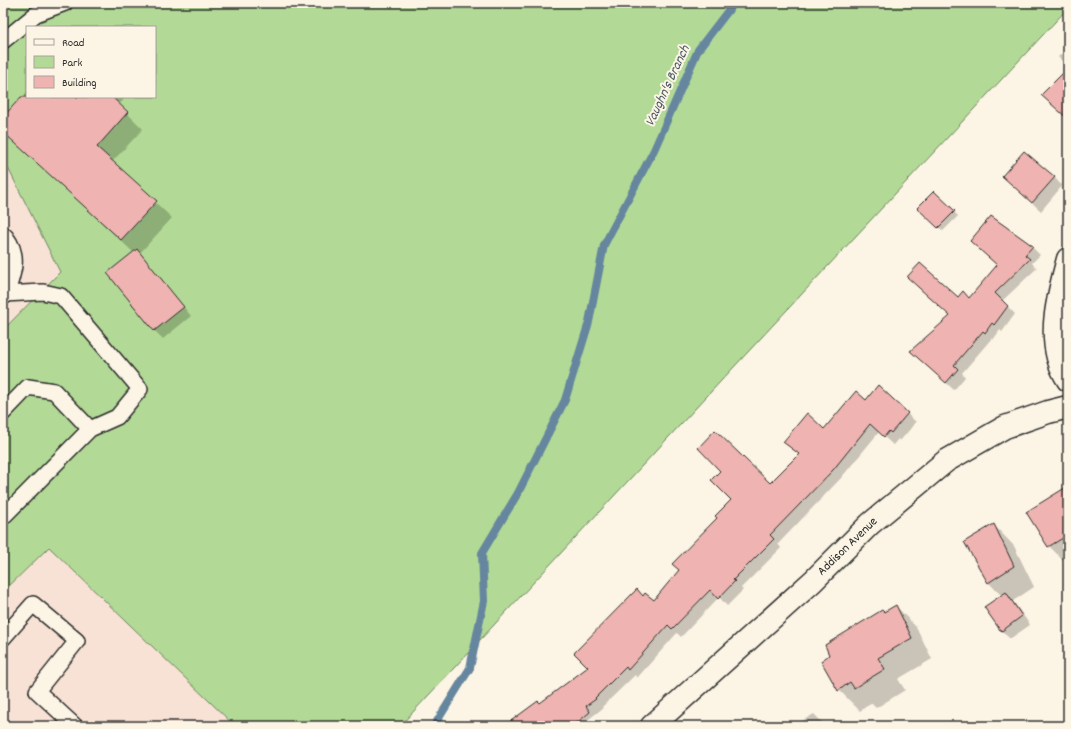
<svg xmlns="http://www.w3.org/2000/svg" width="1071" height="729" viewBox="0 0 1071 729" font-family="Dekko,sans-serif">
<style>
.built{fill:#f8e2d5}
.green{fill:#b2da96;stroke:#6e8260;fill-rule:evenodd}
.shadow{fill:#0003}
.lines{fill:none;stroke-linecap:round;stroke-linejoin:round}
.stream{stroke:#65869e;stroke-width:8}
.building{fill:#efb4b1;stroke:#2b2b2b}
.service-casing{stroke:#2b2b2b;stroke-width:18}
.minor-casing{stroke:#2b2b2b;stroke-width:25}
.service{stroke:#fcf5e5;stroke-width:15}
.minor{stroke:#fcf5e5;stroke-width:22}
.labels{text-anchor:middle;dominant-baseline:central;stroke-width:4;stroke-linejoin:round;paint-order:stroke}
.street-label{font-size:13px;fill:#2b2b2b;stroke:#fcf5e5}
.water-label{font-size:14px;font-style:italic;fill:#485864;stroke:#fcf5e5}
</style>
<rect width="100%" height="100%" fill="#fcf5e5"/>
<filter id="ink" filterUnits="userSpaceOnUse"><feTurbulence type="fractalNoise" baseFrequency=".025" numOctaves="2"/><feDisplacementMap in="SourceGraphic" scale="8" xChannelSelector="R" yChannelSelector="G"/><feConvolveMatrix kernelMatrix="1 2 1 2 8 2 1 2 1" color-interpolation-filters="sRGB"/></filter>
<g filter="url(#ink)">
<path class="built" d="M 3,158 L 60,272 L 3,332 Z
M 49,547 L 236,726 L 3,726 L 3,592 Z"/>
<path class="green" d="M 3,3 L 1068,3 L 1068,8 L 400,726 L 235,726 L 49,547 L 3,592 L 3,330 L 60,272 L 3,158 ZM 27,27 L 155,27 L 155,97 L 27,97 Z"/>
<path class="shadow" d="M 1068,49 L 1068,67 L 1058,57 Z
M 27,92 L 27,97 L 126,97 L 119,105 L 143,129 L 112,162 L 172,218 L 140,253 L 191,316 L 163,339 L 154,330 L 134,253 L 3,131 L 3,118 Z
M 1054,177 L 1062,186 L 1041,211 L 1012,184 Z
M 934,192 L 958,216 L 943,231 L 918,208 Z
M 1032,247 L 1040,255 L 1032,263 L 1037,268 L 1002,301 L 1015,314 L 1002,332 L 1000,330 L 993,340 L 992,338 L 962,373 L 965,377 L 954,390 L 920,359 L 951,316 L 958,299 L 970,299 Z
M 878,387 L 916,422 L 900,441 L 898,439 L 893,445 L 879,432 L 841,478 L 778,544 L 781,548 L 741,588 L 743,590 L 727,606 L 719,597 L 681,637 L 677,633 L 637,678 L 635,675 L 602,707 L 603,708 L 580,726 L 514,726 L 589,667 L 643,597 L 654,601 L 800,455 L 785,442 L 824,430 L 866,401 Z
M 1068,487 L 1068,563 L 1067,564 L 1049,546 Z
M 994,525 L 1014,546 L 1034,587 L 1013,601 L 1030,625 L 1011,638 L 1009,638 L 1001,630 L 1002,596 L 989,583 L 965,542 Z
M 896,606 L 916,627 L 932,659 L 898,679 L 905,690 L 876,708 L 871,703 L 860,711 L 839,690 L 822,661 Z
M 814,714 L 826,726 L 798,726 L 797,724 Z"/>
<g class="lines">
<path class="stream" d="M 434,726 L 470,668 L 484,601 L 482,553 L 518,493 L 565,400 L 589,322 L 604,245 L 654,150 L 698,50 L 734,3"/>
</g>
<path class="building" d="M 1068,68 L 1068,119 L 1041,95 Z
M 21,97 L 112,97 L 128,112 L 97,147 L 157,201 L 121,240 L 3,132 L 3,117 Z
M 1024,151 L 1055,177 L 1032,203 L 1002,176 Z
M 934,191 L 955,211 L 938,228 L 917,208 Z
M 991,216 L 1033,246 L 1025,255 L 1030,259 L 995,293 L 1008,306 L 994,325 L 992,323 L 985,333 L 983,331 L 954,365 L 958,369 L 946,383 L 910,351 L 950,316 L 907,277 L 920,263 L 958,297 L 963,291 L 969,298 L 997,265 L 970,241 Z
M 137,249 L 184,307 L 154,331 L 107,273 Z
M 878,385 L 908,413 L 891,433 L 889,431 L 884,437 L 870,424 L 833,470 L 770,535 L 774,539 L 733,580 L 735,581 L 718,599 L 710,590 L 672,629 L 668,625 L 628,670 L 626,667 L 595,698 L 596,699 L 586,706 L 590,712 L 573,726 L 504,726 L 538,701 L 540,703 L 588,667 L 574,653 L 637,589 L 643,596 L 645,593 L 654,600 L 679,570 L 672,564 L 717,518 L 715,516 L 731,500 L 711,480 L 720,471 L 698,448 L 715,430 L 770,483 L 799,454 L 783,442 L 807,413 L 824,429 L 856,391 L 866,400 Z
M 1068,486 L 1068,535 L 1048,547 L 1026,512 Z
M 994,524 L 1014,566 L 988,583 L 964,542 Z
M 1006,592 L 1022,616 L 1002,631 L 1001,630 L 1000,630 L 984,607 Z
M 896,605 L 912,638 L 878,658 L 885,669 L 854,688 L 850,682 L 838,691 L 821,661 L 829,655 L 825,645 L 882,610 L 884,612 Z"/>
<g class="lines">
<g class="service-casing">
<path id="service" d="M 3,41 L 36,14 L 65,3
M 3,294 L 43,292 L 61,296 L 140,389 L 117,417 L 90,429 L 3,517
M 3,413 L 28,387 L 54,391 L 90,429
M 3,638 L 33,604 L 77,641 L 37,691 L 75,726"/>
</g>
<g class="minor-casing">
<path id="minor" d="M 3,239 C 17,257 9,274 3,293
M 1068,259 C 1058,297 1044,344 1068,380
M 652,726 L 813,581 L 870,524 L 946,461 L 1005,427 L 1048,412 L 1068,407"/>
</g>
<use href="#service" class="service"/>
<use href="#minor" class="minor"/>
</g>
</g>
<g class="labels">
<g class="street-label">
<text transform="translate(848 547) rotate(-44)">Addison Avenue</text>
</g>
<g class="water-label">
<text transform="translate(668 86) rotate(-65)">Vaughn's Branch</text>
</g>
</g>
<rect width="1071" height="729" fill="none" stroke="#fcf5e5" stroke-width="16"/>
<rect x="8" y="8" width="1055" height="713" fill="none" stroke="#2b2b2b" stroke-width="1.5" filter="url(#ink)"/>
<rect x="26" y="26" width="130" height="72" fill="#fcf5e5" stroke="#a8a49b"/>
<rect x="34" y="39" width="20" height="6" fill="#fcf5e5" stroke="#a8a49b"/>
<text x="62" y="46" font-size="12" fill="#2b2b2b">Road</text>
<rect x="34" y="56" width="20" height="12" fill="#b2da96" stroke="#a8a49b"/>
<text x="62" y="66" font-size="12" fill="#2b2b2b">Park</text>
<rect x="34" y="76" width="20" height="12" fill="#efb4b1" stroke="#a8a49b"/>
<text x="62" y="86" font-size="12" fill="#2b2b2b">Building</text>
</svg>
